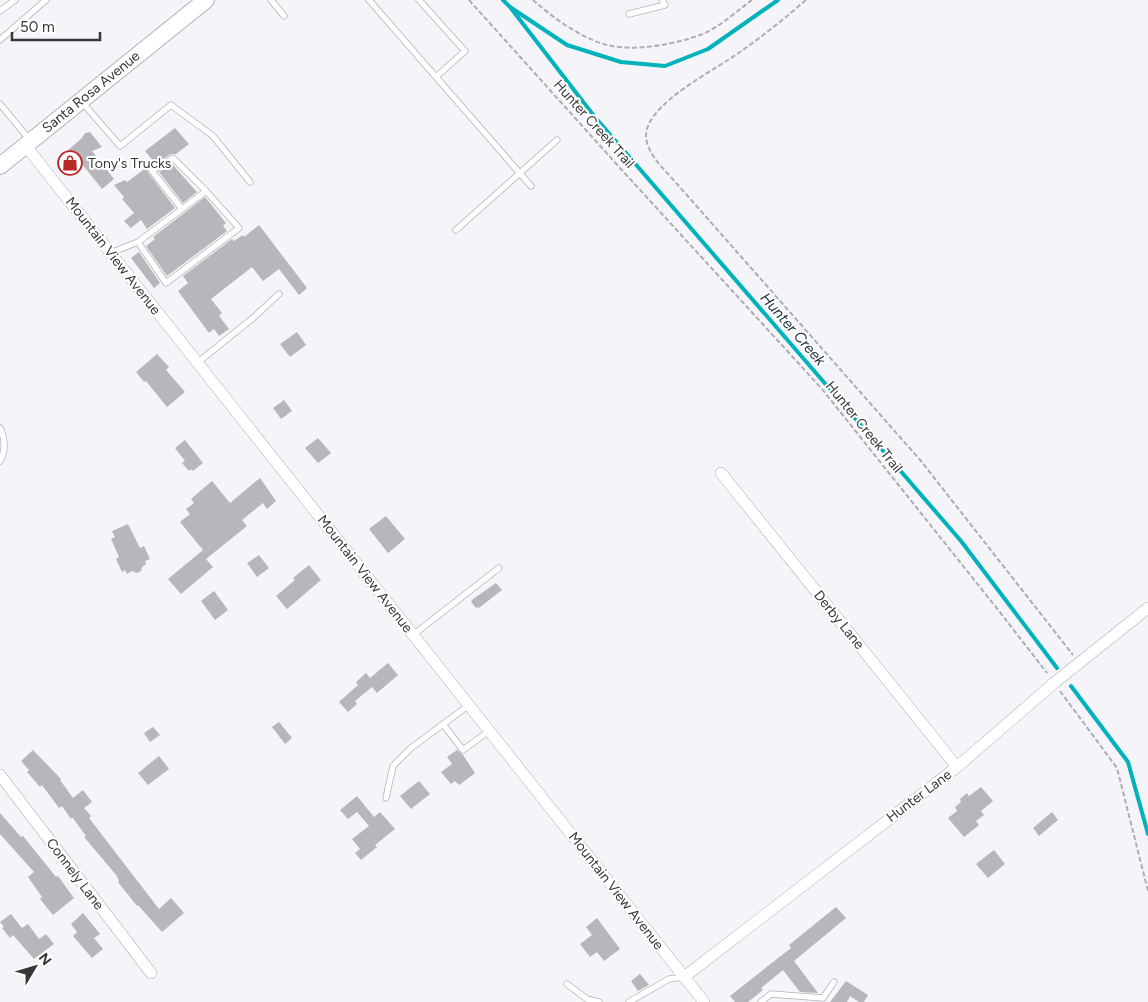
<svg xmlns="http://www.w3.org/2000/svg" width="1148" height="1002" viewBox="0 0 1148 1002" font-family="Figtree,sans-serif">
<style>
.lines{fill:none;stroke-linecap:round;stroke-linejoin:round}
.stream{stroke:#00b2bb;stroke-width:4}
.building{fill:#b6b6bb}
.service-casing{stroke:#b2b2b7;stroke-width:7}
.minor-casing{stroke:#b2b2b7;stroke-width:12}
.secondary-casing{stroke:#b2b2b7;stroke-width:18}
.path{stroke:#aeaeb1;stroke-width:2;stroke-dasharray:5 2.5;stroke-linecap:butt}
.service{stroke:#fff;stroke-width:5.5}
.minor{stroke:#fff;stroke-width:11}
.secondary{stroke:#fff;stroke-width:16}
.labels{text-anchor:middle;dominant-baseline:central;stroke-width:4;stroke-linejoin:round;paint-order:stroke}
.street-label{font-size:14px;fill:#373738;stroke:#fff}
.poi-label{font-size:14px;fill:#373738;stroke:#fff;text-anchor:start}
.water-label{font-size:15px;font-style:italic;fill:#1b3234;stroke:#fff}
</style>
<rect width="100%" height="100%" fill="#f4f4f9"/>
<g class="lines">
<path class="stream" d="M 503,0 L 510,7 L 567,45 L 621,62 L 665,66 L 708,49 L 778,0
M 510,7 L 594,116 L 961,541 L 1057,668
M 1071,686 L 1128,762 L 1148,834"/>
</g>
<path class="building" d="M 175,128 L 189,144 L 176,154 L 171,154 L 150,167 L 147,171 L 175,208 L 147,229 L 141,220 L 131,228 L 124,221 L 134,213 L 122,199 L 124,197 L 114,185 L 125,180 L 127,182 L 154,162 L 145,151 Z
M 90,132 L 102,147 L 92,151 L 114,179 L 102,189 L 82,164 L 80,165 L 68,150 L 82,138 L 85,133 Z
M 172,164 L 197,192 L 183,203 L 159,172 Z
M 205,197 L 226,223 L 223,226 L 227,231 L 167,276 L 146,246 L 155,239 L 153,237 Z
M 259,225 L 307,288 L 299,295 L 279,269 L 263,281 L 252,267 L 211,299 L 222,313 L 219,316 L 229,329 L 219,336 L 214,329 L 209,333 L 178,291 L 188,283 L 183,276 L 232,239 L 234,241 L 243,235 L 244,237 Z
M 139,252 L 160,283 L 154,288 L 131,258 Z
M 297,332 L 306,345 L 290,357 L 280,344 Z
M 157,354 L 169,367 L 166,370 L 185,392 L 167,407 L 146,381 L 144,382 L 136,372 Z
M 284,400 L 292,411 L 281,419 L 273,408 Z
M 318,438 L 331,453 L 318,463 L 305,448 Z
M 185,440 L 203,463 L 193,471 L 191,469 L 189,471 L 182,463 L 185,461 L 175,448 Z
M 260,478 L 276,501 L 267,509 L 263,503 L 242,520 L 247,526 L 206,559 L 213,567 L 181,594 L 168,579 L 203,550 L 180,522 L 190,514 L 186,509 L 194,503 L 191,499 L 212,481 L 230,503 Z
M 386,516 L 405,539 L 388,553 L 369,529 Z
M 128,524 L 140,548 L 144,546 L 150,559 L 145,561 L 146,564 L 142,567 L 141,571 L 137,573 L 132,571 L 127,574 L 125,570 L 122,572 L 116,559 L 119,557 L 111,539 L 115,537 L 112,531 Z
M 259,555 L 269,568 L 257,577 L 247,563 Z
M 309,565 L 321,580 L 287,609 L 276,596 L 295,580 L 293,578 Z
M 496,583 L 502,590 L 479,608 L 478,607 L 476,608 L 471,602 L 473,599 Z
M 214,591 L 228,610 L 215,620 L 201,601 Z
M 388,663 L 398,675 L 377,693 L 372,687 L 355,701 L 357,704 L 348,712 L 339,702 L 358,685 L 356,682 L 366,673 L 370,678 Z
M 279,722 L 292,738 L 285,744 L 272,727 Z
M 153,727 L 160,735 L 150,742 L 144,733 Z
M 33,750 L 61,779 L 60,780 L 73,798 L 83,790 L 92,802 L 84,808 L 91,816 L 89,818 L 159,909 L 171,898 L 184,913 L 162,932 L 138,905 L 137,906 L 118,882 L 119,881 L 117,876 L 84,837 L 86,836 L 72,817 L 71,819 L 62,806 L 59,808 L 42,785 L 40,787 L 27,772 L 29,770 L 21,761 Z
M 457,750 L 463,755 L 475,773 L 459,785 L 455,781 L 451,784 L 441,772 L 452,764 L 447,757 Z
M 159,756 L 169,769 L 148,785 L 138,773 Z
M 419,781 L 430,794 L 411,809 L 400,796 Z
M 981,787 L 993,801 L 981,811 L 984,815 L 976,821 L 979,825 L 964,837 L 948,818 L 957,811 L 955,807 L 961,802 L 960,799 L 967,793 L 969,796 Z
M 357,796 L 374,817 L 380,812 L 395,829 L 375,845 L 377,847 L 361,860 L 355,853 L 360,849 L 352,839 L 369,826 L 357,812 L 348,819 L 340,810 Z
M 1052,812 L 1058,820 L 1039,836 L 1033,828 Z
M 0,813 L 21,837 L 23,836 L 56,877 L 58,876 L 74,898 L 53,915 L 40,899 L 42,897 L 28,877 L 34,872 L 0,834 Z
M 994,850 L 1005,864 L 988,878 L 976,864 Z
M 836,907 L 846,918 L 794,961 L 818,993 L 800,992 L 783,970 L 761,988 L 763,990 L 748,1002 L 735,1002 L 730,996 L 791,948 L 789,945 Z
M 83,913 L 100,934 L 94,938 L 103,949 L 92,958 L 73,936 L 77,932 L 71,924 Z
M 11,914 L 22,928 L 28,924 L 39,939 L 46,934 L 54,944 L 34,959 L 13,935 L 10,938 L 2,928 L 4,927 L 0,922 Z
M 597,918 L 620,949 L 604,961 L 597,952 L 590,957 L 580,944 L 592,935 L 586,927 Z
M 640,974 L 649,985 L 638,991 L 631,981 Z
M 846,981 L 868,995 L 864,1002 L 859,1002 L 850,996 L 847,1002 L 830,1002 Z"/>
<g class="lines">
<g class="service-casing">
<path id="service" d="M 271,0 L 284,16
M 369,0 L 436,77
M 419,0 L 465,51 L 436,77 L 531,186
M 0,11 L 15,0
M 629,14 L 665,5 L 662,0
M 0,40 L 46,0
M 82,102 L 120,146 L 171,105 L 213,136 L 250,182
M 0,104 L 29,139
M 182,209 L 152,171 L 173,158 L 206,191
M 456,230 L 557,140
M 110,253 L 138,242 L 206,191 L 239,228 L 166,283 L 138,242
M 197,363 L 253,318 L 279,294
M 0,428 C 5,438 6,451 0,461
M 413,635 L 499,568
M 443,724 L 463,750 L 489,731
M 386,798 L 393,766 L 411,748 L 469,705
M 567,984 L 587,999 L 599,1002
M 629,1002 L 669,979 L 684,977
M 761,1002 L 771,994 L 823,998 L 834,982"/>
</g>
<g class="minor-casing">
<path id="minor" d="M 25,145 L 704,1002
M 721,473 L 957,767
M 0,775 L 151,973
M 684,977 L 957,767 L 1054,683 L 1148,608"/>
</g>
<g class="secondary-casing">
<path id="secondary" d="M 0,166 L 206,0"/>
</g>
<path class="path" d="M 469,0 L 620,168 L 822,389 L 999,611 L 1047,673
M 533,0 C 553,18 581,38 607,45 C 636,52 678,44 705,33 C 722,25 737,11 752,0
M 806,0 C 785,18 763,36 740,52 C 717,69 647,103 646,135 C 646,154 666,171 678,185 L 921,461 L 1073,655
M 1060,691 L 1117,768 L 1148,891"/>
<use href="#service" class="service"/>
<use href="#minor" class="minor"/>
<use href="#secondary" class="secondary"/>
</g>
<defs>
<g id="shop-ring" transform="scale(1.25)"><circle r="9.5" fill="#fff" stroke="#b82926" stroke-width="1.5"/><path d="M-5-2.5h2.3a2.7 3.5 0 0 1 5.4 0H5L5.5 6h-11ZM-1.5-2.5h3a1.5 2.3 0 0 0-3 0Z" fill="#b82926"/></g>
</defs>
<g fill-rule="evenodd">
<use href="#shop-ring" x="70" y="163"/>
</g>
<g class="labels">
<g class="street-label">
<text transform="translate(91 92) rotate(-39)">Santa Rosa Avenue</text>
<text transform="translate(594 124) rotate(48)">Hunter Creek Trail</text>
<text transform="translate(113 256) rotate(52)">Mountain View Avenue</text>
<text transform="translate(864 427) rotate(51)">Hunter Creek Trail</text>
<text transform="translate(365 574) rotate(52)">Mountain View Avenue</text>
<text transform="translate(839 620) rotate(51)">Derby Lane</text>
<text transform="translate(919 796) rotate(-37)">Hunter Lane</text>
<text transform="translate(75 874) rotate(53)">Connely Lane</text>
<text transform="translate(616 891) rotate(52)">Mountain View Avenue</text>
</g>
<g class="poi-label">
<text x="88" y="163">Tony's Trucks</text>
</g>
<g class="water-label">
<text transform="translate(793 329) rotate(49)">Hunter Creek</text>
</g>
</g>
<g transform="translate(35 967) rotate(52)" stroke="#ffffff" stroke-width="4" paint-order="stroke">
<path d="M0-4L9 19L0 12L-9 19Z" fill="#373738"/>
<text y="-8" font-size="14" font-weight="bold" text-anchor="middle" fill="#373738">N</text>
</g>
<path d="M12 32v8h88v-8" fill="none" stroke="#373738" stroke-width="2.5"/>
<text x="20" y="32" font-size="15" fill="#373738" stroke="#ffffff" stroke-width="4" paint-order="stroke">50 m</text>
</svg>
